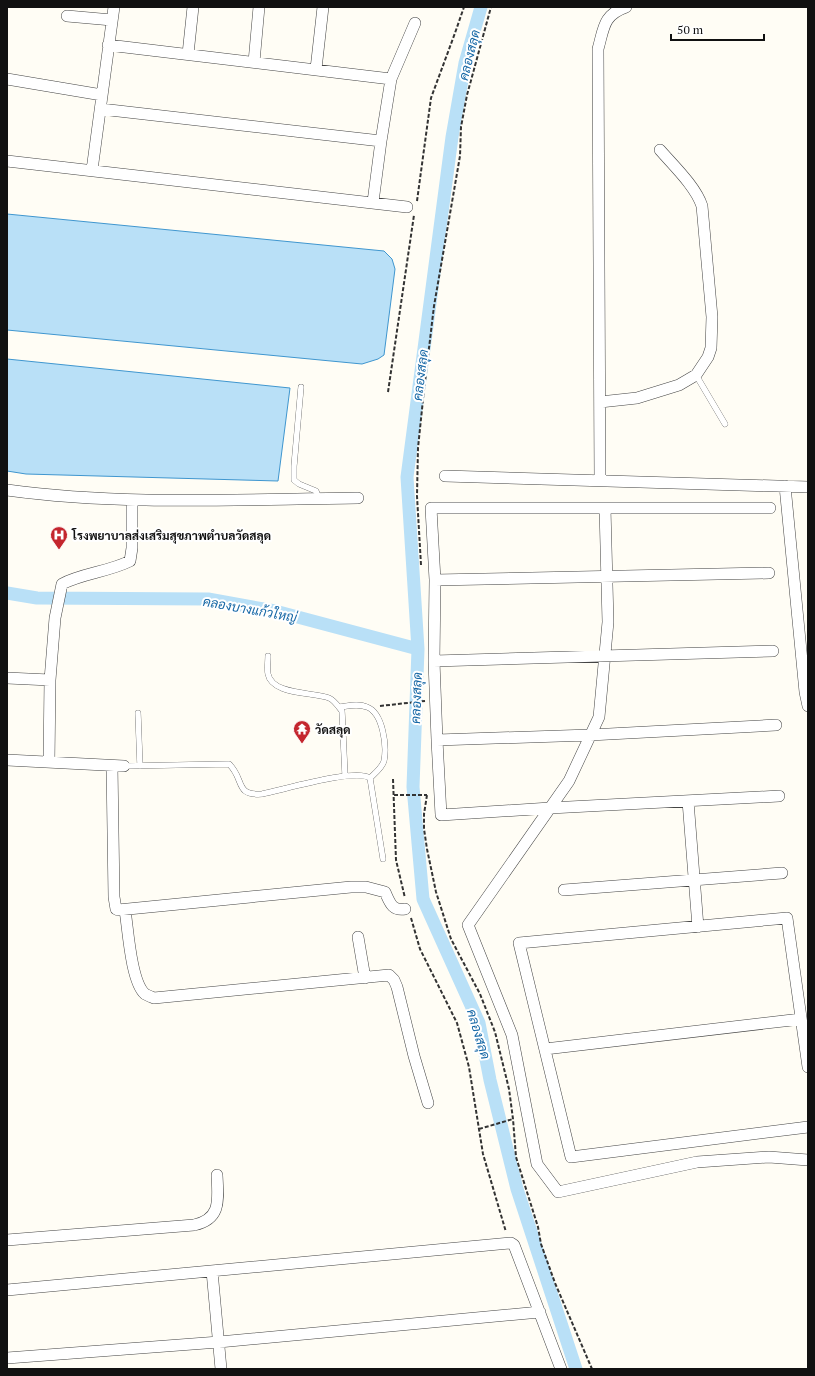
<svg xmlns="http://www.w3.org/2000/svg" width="815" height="1376" viewBox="0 0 815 1376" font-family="'PT Serif',Sarabun,serif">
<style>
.water{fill:#b9e0f7;stroke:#3f96cf}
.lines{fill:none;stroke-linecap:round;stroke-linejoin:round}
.canal{stroke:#b9e0f7;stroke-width:13}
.service-casing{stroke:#444;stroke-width:6}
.minor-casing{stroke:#444;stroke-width:12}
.path{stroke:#333;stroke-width:2;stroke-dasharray:4 2;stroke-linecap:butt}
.service{stroke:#fff;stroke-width:5.5}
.minor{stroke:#fff;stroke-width:11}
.labels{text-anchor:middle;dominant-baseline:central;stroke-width:4;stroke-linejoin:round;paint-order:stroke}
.poi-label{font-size:12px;font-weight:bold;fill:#111;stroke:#fff;text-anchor:start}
.water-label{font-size:13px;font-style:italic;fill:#1768a6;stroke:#fff}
</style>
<rect width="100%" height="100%" fill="#fffdf5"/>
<path class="water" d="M 7,214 L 384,251 L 392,259 L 395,269 L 384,355 L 378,359 L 362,364 L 7,330 Z
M 7,359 L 290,388 L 278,481 L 26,474 L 7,471 Z"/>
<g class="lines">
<path class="canal" d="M 481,7 L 465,63 L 452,137 L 407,477 L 418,649 L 413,787 L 423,899 L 479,1023 L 490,1080 L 517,1189 L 576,1369
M 7,593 L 37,598 L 208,599 L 275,611 L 418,649"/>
<g class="service-casing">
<path id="service" d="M 696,375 L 725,424
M 301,387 L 294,466 L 294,480 L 299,484 L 316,491 L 319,498
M 268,656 C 268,662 267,669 268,674 C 272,695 313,692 329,698 C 334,700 338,706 342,711 L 345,775
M 339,707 C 348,706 358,703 367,707 C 383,713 387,746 384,761 C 382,768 375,773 370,778
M 138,713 L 140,766
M 124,766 L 229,764 C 245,779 234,796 262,794 C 283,790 355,768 370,778 L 383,859"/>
</g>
<g class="minor-casing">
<path id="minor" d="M 67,16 L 112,20
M 108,45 L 391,79
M 188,54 L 193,7
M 254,62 L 259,7
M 316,69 L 323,7
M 7,79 L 102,95
M 101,109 L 381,141
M 7,161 L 407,207
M 92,170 L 114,7
M 373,202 L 381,141 L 391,79 L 415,23
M 600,402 L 637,398 L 679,385 L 696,375 L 708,357 L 711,348 L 712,317 L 702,206 C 696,187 674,166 660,150
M 445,476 L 808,487
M 600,480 L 598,49 C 604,28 603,15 626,7
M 785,486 L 805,692 L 808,706
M 7,490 C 123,506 241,499 358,498
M 605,508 L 608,622 L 599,717 L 569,781 L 468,925 L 512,1035 L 537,1164 L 558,1192 L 697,1162 L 769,1157 L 808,1160
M 770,508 L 431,508 L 435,580 L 434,661 L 437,740 L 441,815 L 550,808 L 779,796
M 435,580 L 769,573
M 434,661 L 773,651
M 7,678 L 50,680
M 437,740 L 590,735 L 776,725
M 7,760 L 124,766
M 49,762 L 50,680 L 55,618 L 62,584 C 83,573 108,572 130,561 L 132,548 L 132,500
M 112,766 L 114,897 L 116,909 L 118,910 L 351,887 L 366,887 L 385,892 C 390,903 392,911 405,909
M 688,801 L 698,927
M 564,890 L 782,873
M 125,910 C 128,929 131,982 145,994 C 147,995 151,997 154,998 L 389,975 L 394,980 L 397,987 L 414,1056 L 428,1103
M 358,937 L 365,978
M 545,1049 L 801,1019
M 808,1067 L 787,918 L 519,943 L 571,1157 L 808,1127
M 7,1240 L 194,1225 C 222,1219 218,1199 217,1175
M 212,1271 L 221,1369
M 7,1290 L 511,1243 L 514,1245 L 561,1369
M 7,1358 L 219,1342 L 540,1312"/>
</g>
<path class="path" d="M 417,201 L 431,98 L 455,33 L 464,7
M 388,392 L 414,215
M 421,565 L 417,496 L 418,448 L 424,390 L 434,306 L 460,156 L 461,127 L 467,95 L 491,7
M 380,706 L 425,701
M 393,779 L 396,860 L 405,898
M 394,795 L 427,795
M 427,795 L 424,814 L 424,829 L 427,849 L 436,892 L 451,939 L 480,994 L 495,1032 L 509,1089 L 513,1119 L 516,1157 L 538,1227 L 541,1244 L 555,1283 L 592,1369
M 411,918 L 420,949 L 457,1023 L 469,1067 L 483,1154 L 506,1232
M 479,1129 L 513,1119"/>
<use href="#service" class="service"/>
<use href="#minor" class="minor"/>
</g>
<defs>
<g id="hospital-pin" transform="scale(0.9)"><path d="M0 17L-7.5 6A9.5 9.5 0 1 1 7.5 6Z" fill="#c4262e" stroke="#fff"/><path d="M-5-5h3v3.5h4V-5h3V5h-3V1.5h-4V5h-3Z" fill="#fff"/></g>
<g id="temple-pin" transform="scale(0.9)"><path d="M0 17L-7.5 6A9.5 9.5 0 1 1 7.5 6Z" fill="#c4262e" stroke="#fff"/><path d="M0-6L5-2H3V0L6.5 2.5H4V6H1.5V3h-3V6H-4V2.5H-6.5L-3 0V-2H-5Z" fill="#fff"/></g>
</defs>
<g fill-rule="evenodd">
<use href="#hospital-pin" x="59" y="535"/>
<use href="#temple-pin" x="302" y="729"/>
</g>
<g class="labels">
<g class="poi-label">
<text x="72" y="535">โรงพยาบาลส่งเสริมสุขภาพตำบลวัดสลุด</text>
<text x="315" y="729">วัดสลุด</text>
</g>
<g class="water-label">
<text transform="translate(469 55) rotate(-76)">คลองสลุด</text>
<text transform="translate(420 375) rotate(-83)">คลองสลุด</text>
<text transform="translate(250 609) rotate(10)">คลองบางแก้วใหญ่</text>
<text transform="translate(416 698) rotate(-88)">คลองสลุด</text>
<text transform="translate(479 1034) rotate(73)">คลองสลุด</text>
</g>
</g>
<rect width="815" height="1376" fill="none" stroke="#111111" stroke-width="16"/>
<path d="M671 34v6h93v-6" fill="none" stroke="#111111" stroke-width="2"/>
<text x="677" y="34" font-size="12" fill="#111111" stroke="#ffffff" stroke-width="3" paint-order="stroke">50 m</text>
</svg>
